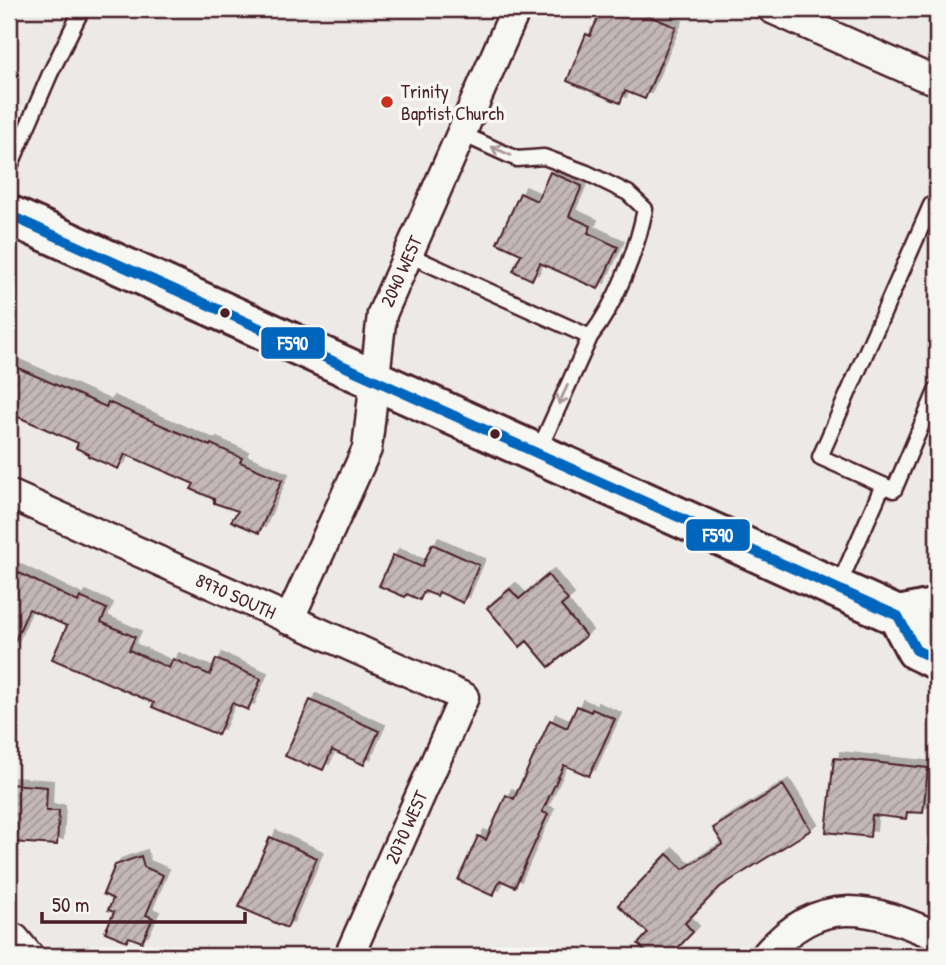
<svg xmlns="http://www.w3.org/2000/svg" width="946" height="965" viewBox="0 0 946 965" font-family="'Patrick Hand',sans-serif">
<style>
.building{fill:url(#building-hatch);stroke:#4a1f2b;stroke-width:2;filter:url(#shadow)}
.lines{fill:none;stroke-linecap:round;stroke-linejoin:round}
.lane-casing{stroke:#4a1f2b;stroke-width:19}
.street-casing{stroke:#4a1f2b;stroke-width:33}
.primary-casing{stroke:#4a1f2b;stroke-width:44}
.lane{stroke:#f6f6f2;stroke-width:14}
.street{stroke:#f6f6f2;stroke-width:28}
.primary{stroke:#f6f6f2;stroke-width:38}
.bus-1-casing{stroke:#f6f6f2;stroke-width:16}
.bus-1{stroke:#0065bd;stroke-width:10}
.oneway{stroke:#a99598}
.poi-dot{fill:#c8321e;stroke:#f6f6f2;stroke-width:2.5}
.bus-dot{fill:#4a1f2b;stroke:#f6f6f2;stroke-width:2.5}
.labels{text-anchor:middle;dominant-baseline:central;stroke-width:7;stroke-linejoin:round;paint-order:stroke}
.poi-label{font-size:19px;fill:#4a1f2b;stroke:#f6f6f2;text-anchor:start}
.street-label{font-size:19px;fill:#4a1f2b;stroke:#f6f6f2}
.line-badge{stroke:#f6f6f2;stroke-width:2.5}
.badge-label{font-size:19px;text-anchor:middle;font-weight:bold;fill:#fff}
</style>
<defs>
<pattern id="building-hatch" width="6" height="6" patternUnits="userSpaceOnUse" patternTransform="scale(1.75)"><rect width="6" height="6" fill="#c4b7b7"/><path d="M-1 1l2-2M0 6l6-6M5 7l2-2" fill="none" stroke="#a19495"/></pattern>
<filter id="shadow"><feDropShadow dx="6" dy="-6" stdDeviation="0" flood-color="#0004"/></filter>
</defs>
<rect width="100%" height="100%" fill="#ece9e6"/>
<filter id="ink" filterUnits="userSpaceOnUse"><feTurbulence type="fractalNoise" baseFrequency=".0143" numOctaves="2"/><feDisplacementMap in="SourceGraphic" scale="14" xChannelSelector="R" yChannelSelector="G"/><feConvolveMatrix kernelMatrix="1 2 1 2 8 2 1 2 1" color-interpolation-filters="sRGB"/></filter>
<g filter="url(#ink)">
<path class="building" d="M 602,9 L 632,9 L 676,27 L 645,99 L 625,91 L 620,103 L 567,81 L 586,34 L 590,36 Z
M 550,172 L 582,186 L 569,216 L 591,226 L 588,233 L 618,247 L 598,289 L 540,263 L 532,280 L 513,271 L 521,254 L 497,243 L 520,193 L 537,201 Z
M 9,364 L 106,407 L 108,402 L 210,446 L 211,444 L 242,458 L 240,462 L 282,480 L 259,533 L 231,521 L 238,511 L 214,503 L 214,499 L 191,489 L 194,484 L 125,454 L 118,469 L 88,456 L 89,454 L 76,448 L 78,443 L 9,413 Z
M 432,544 L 479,565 L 463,603 L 439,592 L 437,596 L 424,591 L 420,600 L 407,594 L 405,597 L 379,586 L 393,555 L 422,567 Z
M 9,568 L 78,602 L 80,597 L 107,609 L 101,622 L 135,637 L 129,650 L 169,668 L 173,659 L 210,675 L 216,659 L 261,679 L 248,710 L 232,703 L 218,735 L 152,707 L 154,703 L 52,659 L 67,626 L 29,609 L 9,654 Z
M 548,575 L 568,600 L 561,606 L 586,636 L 549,667 L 527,641 L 520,647 L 487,608 L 510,589 L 519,599 Z
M 310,700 L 379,731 L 364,765 L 332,750 L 323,770 L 309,764 L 308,766 L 285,756 Z
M 577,706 L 591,712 L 592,709 L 615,719 L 589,776 L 564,765 L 542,812 L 548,814 L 515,887 L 500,880 L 493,896 L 458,880 L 478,836 L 486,840 L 506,795 L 514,799 L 550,720 L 567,728 Z
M 834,758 L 928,768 L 923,813 L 907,812 L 906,819 L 872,815 L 870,837 L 826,832 Z
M 9,784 L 47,787 L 46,811 L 59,811 L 57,845 L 12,842 L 13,827 L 9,827 Z
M 783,785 L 811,830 L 720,887 L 685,923 L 693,932 L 670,956 L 651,956 L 638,944 L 648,933 L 618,905 L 667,854 L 683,869 L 723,844 L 713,828 Z
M 270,837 L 317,858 L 287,928 L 239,907 Z
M 141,856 L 144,867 L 163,875 L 146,915 L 153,918 L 142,942 L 129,937 L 127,941 L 105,932 L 114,912 L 108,910 L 113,899 L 103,894 L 115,865 Z"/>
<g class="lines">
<g class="lane-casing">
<path id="lane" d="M 460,133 L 517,159 L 544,157 L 587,173 L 628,193 L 645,209 C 637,250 616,304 590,337 L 538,452
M 9,169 L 50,74 L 82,9
M 937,207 L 931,205 L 820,457 L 894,490 L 937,389
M 409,255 L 590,337
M 838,587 L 883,485"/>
</g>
<g class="street-casing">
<path id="street" d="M 772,9 L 923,76 L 937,80
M 9,494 L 464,697 L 349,956
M 289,620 L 367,449 L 382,314 L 516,9
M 15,939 L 29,956
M 765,956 C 819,893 869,906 937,936"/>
</g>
<g class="primary-casing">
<path id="primary" d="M 9,215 L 898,616 L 916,650 L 937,660
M 898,616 L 937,608"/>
</g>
<use href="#lane" class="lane"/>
<use href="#street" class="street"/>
<use href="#primary" class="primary"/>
<g class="bus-1-casing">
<path id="bus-1" d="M 9,215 L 898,616 L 916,650 L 937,660"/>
</g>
<use href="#bus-1" class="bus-1"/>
</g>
<defs><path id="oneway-shaft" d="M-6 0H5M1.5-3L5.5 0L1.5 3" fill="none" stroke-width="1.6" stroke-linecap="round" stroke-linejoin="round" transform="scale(1.75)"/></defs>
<g class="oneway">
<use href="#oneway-shaft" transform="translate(501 151) rotate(-156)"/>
<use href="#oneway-shaft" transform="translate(563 395) rotate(115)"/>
</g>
</g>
<circle class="poi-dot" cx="387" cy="102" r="7"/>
<g class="bus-dot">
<circle cx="225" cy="313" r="6"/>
<circle cx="495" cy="434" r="6"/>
</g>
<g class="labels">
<g class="poi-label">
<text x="401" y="91">Trinity<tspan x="401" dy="22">Baptist Church</tspan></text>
</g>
<g class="street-label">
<text transform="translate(401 271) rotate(-66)">2040 WEST</text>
<text transform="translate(236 596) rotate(24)">8970 SOUTH</text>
<text transform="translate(406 827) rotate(-66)">2070 WEST</text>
</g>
</g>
<g class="line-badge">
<rect x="260" y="326" width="66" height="34" rx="7" fill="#0065bd"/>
<rect x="685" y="518" width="66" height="34" rx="7" fill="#0065bd"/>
</g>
<g class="badge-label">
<text x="293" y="350">F590</text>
<text x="718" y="542">F590</text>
</g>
<rect width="946" height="965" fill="none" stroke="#f6f6f2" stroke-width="35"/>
<rect x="18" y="18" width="911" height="930" fill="none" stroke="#4a1f2b" stroke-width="2.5" filter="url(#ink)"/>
<path d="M42 912v10h203v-10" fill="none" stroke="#4a1f2b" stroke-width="3.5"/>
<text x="52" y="912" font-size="21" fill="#4a1f2b" stroke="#f6f6f2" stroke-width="5" paint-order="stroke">50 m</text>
</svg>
